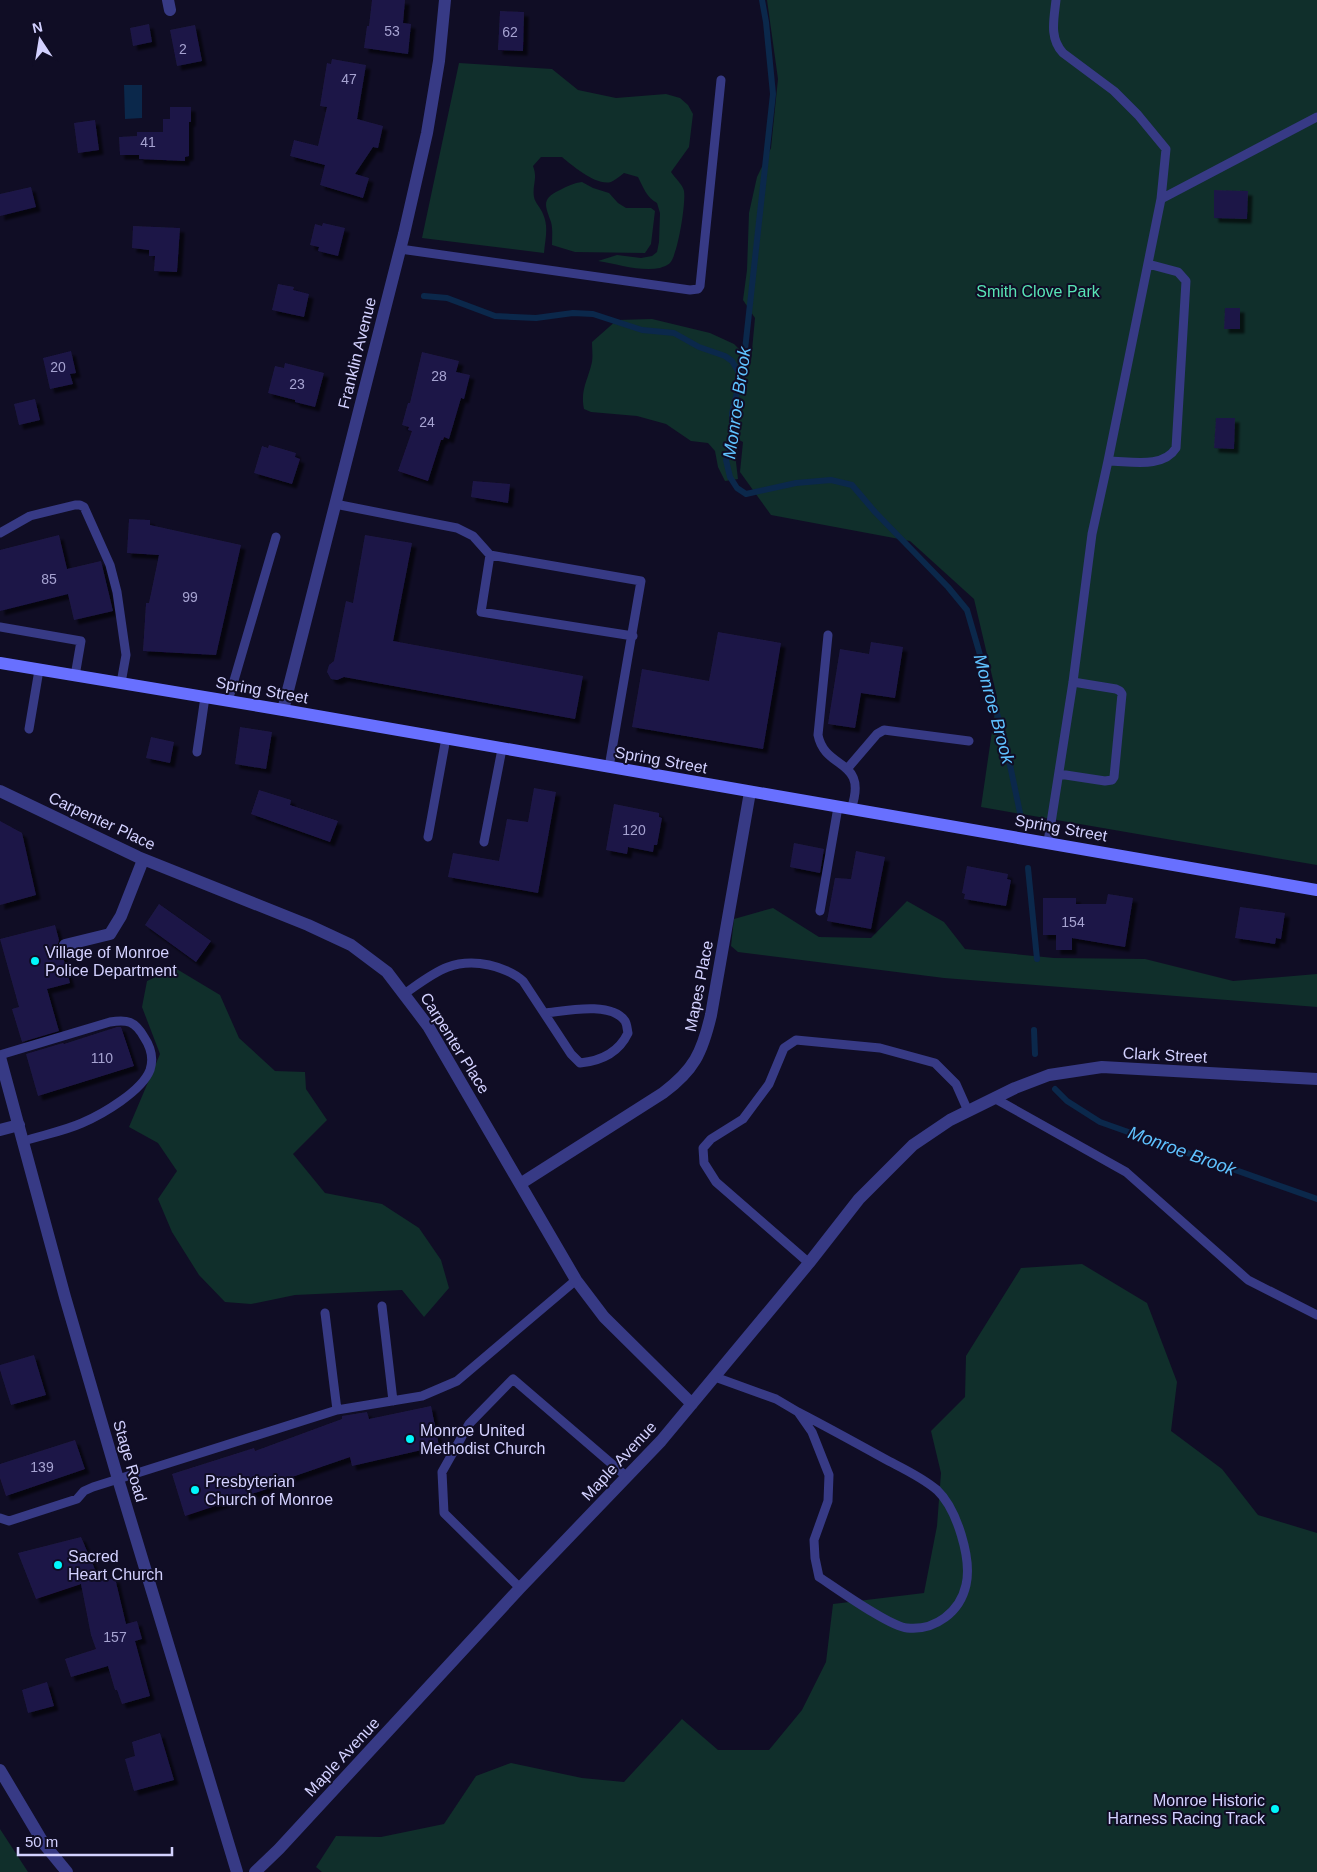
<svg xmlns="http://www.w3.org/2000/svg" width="1317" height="1872" viewBox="0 0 1317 1872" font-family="Arial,sans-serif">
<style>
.green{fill:#102f2b}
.water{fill:#0b284b}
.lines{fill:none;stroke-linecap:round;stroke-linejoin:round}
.stream{stroke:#0b284b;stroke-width:6}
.building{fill:#1e1946;filter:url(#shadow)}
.lane{stroke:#373a85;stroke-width:9}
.street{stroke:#373a85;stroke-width:12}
.secondary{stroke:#6870ff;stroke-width:12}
.poi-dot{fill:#00f7fc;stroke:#100d25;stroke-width:2}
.labels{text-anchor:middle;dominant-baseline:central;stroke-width:4;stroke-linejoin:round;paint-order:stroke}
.number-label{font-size:14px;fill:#a6a3d1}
.park-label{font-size:16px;fill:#58e4b5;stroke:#100d25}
.street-label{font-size:16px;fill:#d3d1ff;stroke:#100d25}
.poi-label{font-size:16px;fill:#d3d1ff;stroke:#100d25;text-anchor:start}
.water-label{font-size:18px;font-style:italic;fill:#5fc2ff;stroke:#100d25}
</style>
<defs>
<filter id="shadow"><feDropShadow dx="4.5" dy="4.5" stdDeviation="1" flood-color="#0009"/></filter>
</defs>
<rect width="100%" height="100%" fill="#100d25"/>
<path class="green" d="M 767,0 L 1317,0 L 1317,865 L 981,807 L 997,697 L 974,599 L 910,541 L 771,515 L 740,472 L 743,442 L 739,440 L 736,462 L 738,479 L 725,481 L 718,467 L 715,451 L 708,443 L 691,441 L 666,424 L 637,416 L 591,412 L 584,409 C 580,390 588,380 592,362 C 593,356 592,348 592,342 L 617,320 L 652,319 L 710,333 L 734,344 L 751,361 L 755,318 L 743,300 L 747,270 L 749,213 L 757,177 L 771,148 L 778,79 Z
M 459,63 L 552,69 L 578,90 L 616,98 L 666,94 L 680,98 L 688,105 L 693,114 L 689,147 L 671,172 C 675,178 683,185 684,191 C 686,203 678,254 670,263 C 668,265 663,267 660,268 C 641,272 617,264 598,261 L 617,255 L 641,258 L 652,256 L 657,252 L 659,242 L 660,213 L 657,203 C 647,198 643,187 638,177 L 624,173 C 620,176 615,180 611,182 C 596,186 573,166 562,157 L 541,157 L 533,166 C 538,179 532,185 534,197 C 535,203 541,208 543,214 C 549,227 545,240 544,253 L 422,238 Z
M 582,182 L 593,188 L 609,193 L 618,203 L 626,208 L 651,208 L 655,211 L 651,244 L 645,253 L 575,252 L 552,245 C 552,238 553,229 551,222 C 545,205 541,199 560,190 C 567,186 574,183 582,182 Z
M 907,901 L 944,922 L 965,949 L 1054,958 L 1145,959 L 1233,981 L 1317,974 L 1317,1007 L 944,978 L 738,952 L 731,946 L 734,919 L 773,908 L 819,937 L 871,938 Z
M 175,968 L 220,995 L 239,1038 L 275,1071 L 305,1072 L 306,1089 L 327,1120 L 293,1154 L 325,1193 L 382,1204 L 419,1228 L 441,1260 L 449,1288 L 424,1317 L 402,1290 L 295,1295 L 251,1304 L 225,1302 L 199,1275 L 172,1232 L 158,1199 L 177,1171 L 158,1143 L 129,1127 L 160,1054 L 142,1007 L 147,981 Z
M 1082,1264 L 1147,1303 L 1177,1382 L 1171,1431 L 1222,1469 L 1258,1515 L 1317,1533 L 1317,1872 L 322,1872 L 316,1867 L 336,1836 L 381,1837 L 444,1824 L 476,1776 L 511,1763 L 582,1778 L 624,1782 L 682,1719 L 718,1750 L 769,1750 L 802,1710 L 826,1662 L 833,1604 L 924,1593 L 937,1526 L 941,1473 L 931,1431 L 965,1397 L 966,1356 L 1021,1268 Z
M 0,1829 L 28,1872 L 0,1872 Z"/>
<path class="water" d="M 124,85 L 142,85 L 142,118 L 125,119 Z"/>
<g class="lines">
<path class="stream" d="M 762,0 L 766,22 L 773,94 L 743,368 L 732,413 L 732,443 L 726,460 L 730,477 L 737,488 L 746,494 L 796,483 L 831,480 L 852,485 L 875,512 L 948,587 L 967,610 L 1005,741 L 1020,813
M 424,296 L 447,298 L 495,316 L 536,318 L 573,313 L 593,314 L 642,330 L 674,333 L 699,347 L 725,356 L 732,361 L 741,376
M 1028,868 L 1037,959
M 1034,1030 L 1035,1054
M 1055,1089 L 1067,1101 L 1100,1122 L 1317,1199"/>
</g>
<path class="building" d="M 372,0 L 405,0 L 403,23 L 411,24 L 408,54 L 364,48 L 367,26 L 369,26 Z
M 500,11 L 524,12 L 523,51 L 498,50 Z
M 149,24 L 152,42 L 133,46 L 130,28 Z
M 195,25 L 202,61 L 177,66 L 170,30 Z
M 332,59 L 366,65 L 357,119 L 383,126 L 378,148 L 373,147 L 355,174 L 369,178 L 363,198 L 320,185 L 325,165 L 290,156 L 294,140 L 318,146 L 327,107 L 320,106 L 327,63 L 331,64 Z
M 170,107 L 191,107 L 191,122 L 189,122 L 189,156 L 185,157 L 185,161 L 139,159 L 139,155 L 120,155 L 119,137 L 137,136 L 137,132 L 163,132 L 163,119 L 170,119 Z
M 95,120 L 99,150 L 78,153 L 74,123 Z
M 31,187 L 36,207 L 0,216 L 0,194 Z
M 1214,190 L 1248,191 L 1247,219 L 1214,218 Z
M 323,223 L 345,228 L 338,256 L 318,251 L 319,247 L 310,245 L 315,224 L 322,226 Z
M 133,226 L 180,228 L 177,272 L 154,271 L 155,256 L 149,256 L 149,250 L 132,248 Z
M 278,284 L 294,287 L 293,290 L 309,294 L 304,317 L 272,310 Z
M 1225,308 L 1240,308 L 1240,329 L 1224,329 Z
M 71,351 L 76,373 L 70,374 L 73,384 L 50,389 L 43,358 Z
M 422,352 L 459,361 L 456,372 L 470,375 L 464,399 L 461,398 L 449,439 L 444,437 L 443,440 L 441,440 L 428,481 L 398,471 L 412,431 L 408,430 L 409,427 L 402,425 L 408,403 L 410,403 Z
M 285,363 L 324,373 L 315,407 L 295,402 L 295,400 L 268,393 L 275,366 L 284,368 Z
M 35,399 L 40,420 L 19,425 L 14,404 Z
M 1216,418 L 1235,418 L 1234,449 L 1214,448 Z
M 269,445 L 296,453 L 295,457 L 300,459 L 292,484 L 254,473 L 262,446 L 268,448 Z
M 473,481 L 510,484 L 508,503 L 471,497 Z
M 129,519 L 150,520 L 150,525 L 241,545 L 216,655 L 143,651 L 146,603 L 149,603 L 159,555 L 127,553 Z
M 59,535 L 67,569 L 101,561 L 113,611 L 74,620 L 68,594 L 0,611 L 0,550 Z
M 365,535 L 412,543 L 393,641 L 583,676 L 575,719 L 344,677 L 337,680 L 331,679 L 327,672 L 329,665 L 334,661 L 346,601 L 353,603 Z
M 718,632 L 781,643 L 763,749 L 632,727 L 642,669 L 709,681 Z
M 871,642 L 903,647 L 895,698 L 861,693 L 855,728 L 828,724 L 840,649 L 869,654 Z
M 240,727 L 272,732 L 266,769 L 235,764 Z
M 151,737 L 174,742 L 170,763 L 146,758 Z
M 534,788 L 556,792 L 538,893 L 448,877 L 453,853 L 499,861 L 507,819 L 528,822 Z
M 259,790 L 291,800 L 290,805 L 338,821 L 330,842 L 251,814 Z
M 614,804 L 659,813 L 659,817 L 662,818 L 657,845 L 654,845 L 653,852 L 628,847 L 627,854 L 606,850 Z
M 0,821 L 22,833 L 36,895 L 0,905 Z
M 794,843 L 824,849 L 820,873 L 790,867 Z
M 856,851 L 885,857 L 871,929 L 827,921 L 835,878 L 851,879 Z
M 967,866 L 1008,874 L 1007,879 L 1011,880 L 1006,906 L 964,899 L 965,894 L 962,893 Z
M 1108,894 L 1133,898 L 1125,947 L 1072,938 L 1072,950 L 1056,950 L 1056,935 L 1043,935 L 1043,898 L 1076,898 L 1076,904 L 1106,904 Z
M 159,904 L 211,941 L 196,962 L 145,925 Z
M 1240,907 L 1285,913 L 1281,939 L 1276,938 L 1275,944 L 1235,938 Z
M 55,925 L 59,940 L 57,947 L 62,953 L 70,983 L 47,989 L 59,1031 L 22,1042 L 12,1009 L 19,1007 L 0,939 Z
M 117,1027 L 121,1027 L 134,1066 L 38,1096 L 26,1054 L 63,1043 L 64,1044 Z
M 34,1355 L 46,1395 L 11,1405 L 0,1370 L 0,1365 Z
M 431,1406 L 439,1446 L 352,1466 L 350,1457 L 266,1486 L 267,1489 L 185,1516 L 172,1474 L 254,1448 L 255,1451 L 342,1419 L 342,1416 L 367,1412 L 369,1419 Z
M 75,1440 L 85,1469 L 6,1496 L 0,1478 L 0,1464 Z
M 81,1537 L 100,1581 L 115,1578 L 126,1624 L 137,1621 L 142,1639 L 135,1641 L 150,1696 L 122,1704 L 117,1690 L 115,1690 L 108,1666 L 71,1677 L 65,1659 L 96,1649 L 91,1635 L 81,1584 L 36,1599 L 18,1553 Z
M 47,1682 L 54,1706 L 28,1713 L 22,1690 Z
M 160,1733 L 174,1780 L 134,1791 L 125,1759 L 135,1756 L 132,1742 Z"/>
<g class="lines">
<path class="lane" d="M 1161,199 L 1317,117
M 400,249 L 690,290 L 698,289 L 700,286 L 721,80
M 1108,461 C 1130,461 1163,469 1176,448 L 1186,281 L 1178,272 L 1148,264
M 335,504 L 457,528 L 473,536 L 490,555 L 641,581 L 609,767
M 0,533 L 30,516 L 75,505 L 80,505 L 84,507 L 110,565 L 117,592 L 126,655 L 121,683
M 490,555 L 481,612 L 633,636
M 0,627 L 81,641 L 75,676
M 828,635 L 818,735 C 825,771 869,758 851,809
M 228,701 L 276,537
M 29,729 L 39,670
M 197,752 L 205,697
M 847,769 L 877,734 L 884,730 L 969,741
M 1059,774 L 1105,781 L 1112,780 L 1114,777 L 1122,694 L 1120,691 L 1116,689 L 1073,682
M 428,837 L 446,738
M 484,842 L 502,749
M 1048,842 L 1073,682 L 1092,534 L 1108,461 L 1161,199 L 1166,149 L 1138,115 L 1114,91 L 1063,53 C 1049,38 1054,19 1056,0
M 820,911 L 838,807
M 404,994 C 433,974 451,957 489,965 C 502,968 513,972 523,981 L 571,1054 L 580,1063 C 601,1061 619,1052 628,1033 C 627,1029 627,1024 625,1021 C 611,1001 565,1011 545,1013
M 0,1055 L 110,1022 C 127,1019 135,1021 144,1037 C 150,1046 154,1058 150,1070 C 142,1091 103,1114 82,1123 C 64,1131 43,1135 24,1141
M 994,1098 L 1126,1172 L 1248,1280 L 1317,1315
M 809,1263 L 716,1182 L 704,1163 L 703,1148 L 711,1139 L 743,1119 L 769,1084 L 784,1048 L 796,1040 L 880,1048 L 935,1063 L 956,1084 L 968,1111
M 382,1306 L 393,1401
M 325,1313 L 337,1410
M 715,1377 L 776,1399 L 798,1412 L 812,1432 L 829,1475 L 828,1501 L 814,1540 L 815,1558 L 819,1577 C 836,1588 890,1627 907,1628 C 935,1631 960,1612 966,1585 C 972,1559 957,1509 937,1490 C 922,1477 902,1468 885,1459 C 856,1443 827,1427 798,1412
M 0,1518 L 9,1521 L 77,1499 L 84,1491 L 93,1487 L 337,1410 L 422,1396 L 457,1381 L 576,1280
M 520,1588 L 444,1513 L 442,1472 L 469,1424 L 513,1379 L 627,1477"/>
<path class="street" d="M 168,0 L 170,10
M 283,710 L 404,234 L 427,133 L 439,61 L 445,0
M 0,791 L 138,857 L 308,925 L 351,945 L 387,972 L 428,1026 L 576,1280 L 604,1317 L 692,1404
M 65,945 L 110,934 L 121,916 L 143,860
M 0,1057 L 65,1297 L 118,1479 L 237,1872
M 0,1130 L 19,1125
M 520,1184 L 663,1093 C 694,1070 702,1053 711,1015 L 750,792
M 0,1770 L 44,1844 L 67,1872
M 255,1872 L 279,1849 L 520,1588 L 661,1441 L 809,1263 L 859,1199 L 913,1145 L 950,1120 L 1015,1088 L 1049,1075 L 1102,1067 L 1317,1079"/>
<path class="secondary" d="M 0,663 L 283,710 L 1317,890"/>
</g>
<g class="poi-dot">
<circle cx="35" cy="961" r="5"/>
<circle cx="410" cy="1439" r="5"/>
<circle cx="195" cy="1490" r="5"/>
<circle cx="58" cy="1565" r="5"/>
<circle cx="1275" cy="1809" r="5"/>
</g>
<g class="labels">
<g class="number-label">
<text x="392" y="31">53</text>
<text x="510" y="32">62</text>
<text x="183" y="49">2</text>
<text x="349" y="79">47</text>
<text x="148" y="142">41</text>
<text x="58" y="367">20</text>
<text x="439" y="376">28</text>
<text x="297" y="384">23</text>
<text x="427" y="422">24</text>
<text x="49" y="579">85</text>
<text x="190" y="597">99</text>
<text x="634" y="830">120</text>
<text x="1073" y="922">154</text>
<text x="102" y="1058">110</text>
<text x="42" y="1467">139</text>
<text x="115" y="1637">157</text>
</g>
<g class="park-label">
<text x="1038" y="291">Smith Clove Park</text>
</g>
<g class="street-label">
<text transform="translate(357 353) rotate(-76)">Franklin Avenue</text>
<text transform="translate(262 690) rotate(10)">Spring Street</text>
<text transform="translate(661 760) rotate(10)">Spring Street</text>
<text transform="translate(102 821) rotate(25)">Carpenter Place</text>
<text transform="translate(1061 828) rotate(10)">Spring Street</text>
<text transform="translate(699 986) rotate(-79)">Mapes Place</text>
<text transform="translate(455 1043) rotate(58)">Carpenter Place</text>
<text transform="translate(1165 1055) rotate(3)">Clark Street</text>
<text transform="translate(130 1461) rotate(74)">Stage Road</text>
<text transform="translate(619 1461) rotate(-47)">Maple Avenue</text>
<text transform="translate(342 1757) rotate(-47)">Maple Avenue</text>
</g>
<g class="poi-label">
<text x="45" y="952">Village of Monroe<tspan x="45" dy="18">Police Department</tspan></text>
<text x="420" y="1430">Monroe United<tspan x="420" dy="18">Methodist Church</tspan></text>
<text x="205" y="1481">Presbyterian<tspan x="205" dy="18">Church of Monroe</tspan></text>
<text x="68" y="1556">Sacred<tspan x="68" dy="18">Heart Church</tspan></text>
<text x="1265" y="1800" text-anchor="end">Monroe Historic<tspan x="1265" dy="18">Harness Racing Track</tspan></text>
</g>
<g class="water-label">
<text transform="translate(737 403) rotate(-82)">Monroe Brook</text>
<text transform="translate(994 709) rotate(75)">Monroe Brook</text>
<text transform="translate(1182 1151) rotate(20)">Monroe Brook</text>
</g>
</g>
<g transform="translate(40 40) rotate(348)" stroke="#100d25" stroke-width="4" paint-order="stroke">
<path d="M0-4L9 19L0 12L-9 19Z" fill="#d3d1ff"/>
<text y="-8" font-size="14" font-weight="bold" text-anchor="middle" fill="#d3d1ff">N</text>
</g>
<path d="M18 1847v8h154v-8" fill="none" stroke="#d3d1ff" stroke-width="2.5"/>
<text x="25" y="1847" font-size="15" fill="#d3d1ff" stroke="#100d25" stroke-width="4" paint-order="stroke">50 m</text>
</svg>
